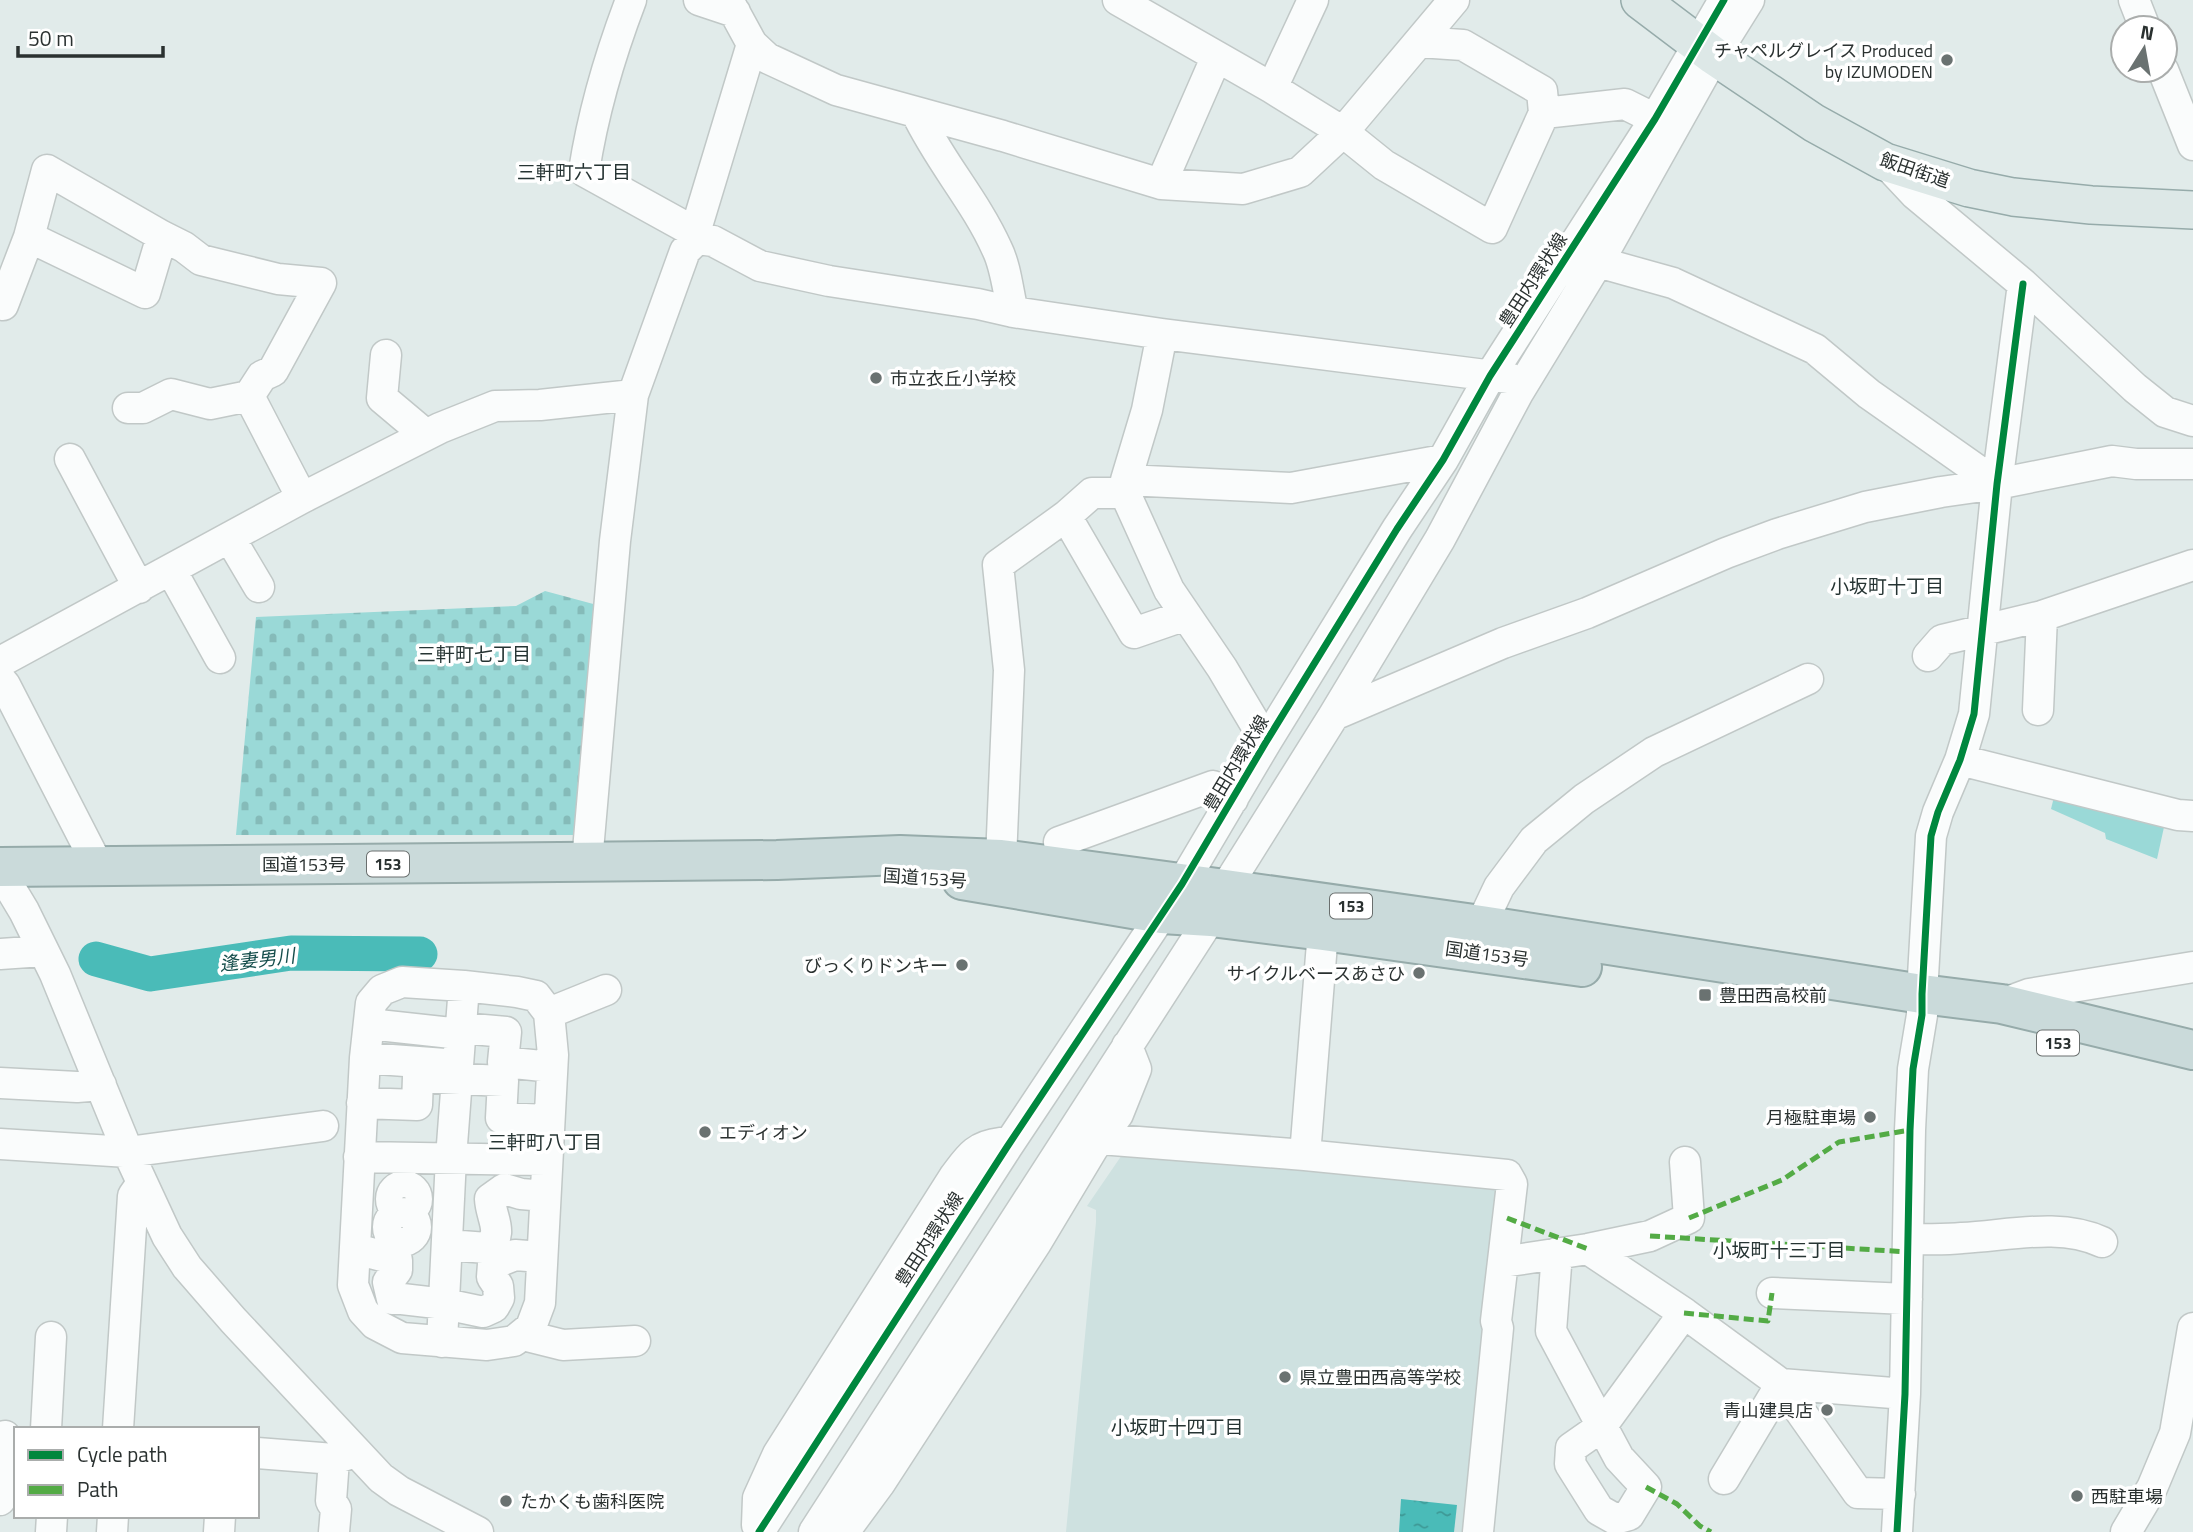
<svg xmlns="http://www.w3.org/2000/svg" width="2193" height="1532" viewBox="0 0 2193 1532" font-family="'Titillium Web','Noto Sans JP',sans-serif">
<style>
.built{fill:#cee1e0}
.green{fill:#9ad9d7}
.cemetery{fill:url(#cemetery-stones)}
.water{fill:url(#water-ripples)}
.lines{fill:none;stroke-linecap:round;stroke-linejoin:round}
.river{stroke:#4abbb8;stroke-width:35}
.minor-casing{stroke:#c1c8c7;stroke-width:33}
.major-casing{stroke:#96abaa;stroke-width:40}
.highway-casing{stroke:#96abaa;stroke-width:42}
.minor{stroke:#fafcfc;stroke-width:30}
.major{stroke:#dde8e7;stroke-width:37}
.highway{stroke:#cadada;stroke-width:38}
.quiet{stroke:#53ab45;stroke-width:5;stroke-dasharray:10 5;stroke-linecap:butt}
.cycleway-casing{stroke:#fff;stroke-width:11}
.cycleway{stroke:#00873e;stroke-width:7}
.poi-dot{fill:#6a7271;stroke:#fff;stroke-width:2.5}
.labels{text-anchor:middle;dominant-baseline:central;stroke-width:7;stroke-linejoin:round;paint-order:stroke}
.shield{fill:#fff;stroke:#6a6f6e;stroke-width:2}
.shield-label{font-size:16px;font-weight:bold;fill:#2a3130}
.poi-label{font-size:18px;fill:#2a3130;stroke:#fff;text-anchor:start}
.street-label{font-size:18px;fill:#2a3130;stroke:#fff}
.neighbourhood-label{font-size:19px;fill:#263433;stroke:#fff}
.water-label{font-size:19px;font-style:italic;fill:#164e4c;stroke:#fff}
</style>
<defs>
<pattern id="cemetery-stones" width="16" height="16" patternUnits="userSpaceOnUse" patternTransform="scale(1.75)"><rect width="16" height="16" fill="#9ad9d7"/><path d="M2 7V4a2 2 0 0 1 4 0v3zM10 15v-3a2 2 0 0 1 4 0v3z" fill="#85bbb9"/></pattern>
<pattern id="water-ripples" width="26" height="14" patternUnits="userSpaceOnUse" patternTransform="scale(1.75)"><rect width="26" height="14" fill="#4abbb8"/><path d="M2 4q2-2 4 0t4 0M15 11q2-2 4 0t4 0" fill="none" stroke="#3e9996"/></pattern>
</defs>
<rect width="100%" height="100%" fill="#e1ebea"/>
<path class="built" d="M 1126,1149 L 1497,1183 L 1475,1532 L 1066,1532 L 1096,1222 L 1096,1210 L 1087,1206 Z"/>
<path class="green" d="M 2056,789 L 2166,818 L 2157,859 L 2106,839 L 2105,833 L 2051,809 Z"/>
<path class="cemetery" d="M 545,591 L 597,605 L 581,835 L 236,835 L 256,617 L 516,606 Z"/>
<path class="water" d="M 1401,1499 L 1457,1505 L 1454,1532 L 1399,1532 Z"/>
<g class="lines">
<path class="river" d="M 96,959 L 150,974 L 291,953 L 420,954"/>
<g class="minor-casing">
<path id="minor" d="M 631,0 C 610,55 593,113 584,171 L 689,229 L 697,239 L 713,241 L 760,266 L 829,281 L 978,304 L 1013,312 L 1162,334 L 1509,378
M 699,0 L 735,12
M 728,0 L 752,44 L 767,58 L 836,90 L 1003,136 L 1161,184 L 1243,189 L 1300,172 L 1343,132 L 1454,0
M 1118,0 L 1272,88
M 1313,0 L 1272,88 L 1343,132 L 1384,165 L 1492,228 L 1544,113 L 1625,104 L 1655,119
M 2134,0 L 2145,28
M 1419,42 L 1463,45 L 1542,91 L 1544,113
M 2163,70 L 2193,145
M 916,112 C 939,161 975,200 997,249 C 1006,267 1008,292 1013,312
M 1885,162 L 1915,194 L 2023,284 L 2135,388 L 2165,412 L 2193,421
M 1161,184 L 1216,58
M 29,237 L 145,293 L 162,236
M 1598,262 L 1673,283 L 1815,349 L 1869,394 L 1997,484
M 0,304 L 3,305 L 29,237 L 47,170 L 162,236 L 184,247 L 201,260 L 278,279 L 321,283 L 273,371 L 262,376 L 249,396 L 210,404 L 171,394 L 143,408 L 128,408
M 1162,334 L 1147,410 L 1126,480 L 1125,493 L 1169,590 L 1222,668 L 1266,742
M 386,355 L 382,398 L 426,435
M 249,396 L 302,498
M 70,459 L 139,588
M 1126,480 L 1291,488 L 1443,460
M 1125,493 L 1092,493 L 1066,516 L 1134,633 L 1186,615
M 230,538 L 259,587
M 171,570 L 220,658
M 1928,656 L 1942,640 L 2042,616 L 2193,565
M 0,662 L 302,498 L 440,428 L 495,406 L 540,405 L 633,395
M 0,679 L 5,685 L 98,866
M 2038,710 L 2042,616
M 1334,715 L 1503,643 L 1587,613 L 1726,553 L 1777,534 L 1865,507 L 1941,492 L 1997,484 L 2112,461 L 2136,464 L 2193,464
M 1960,760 L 2178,815 L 2193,816
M 1059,842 L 1213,786 L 1233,799
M 1001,859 L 1009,670 L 998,565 L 1066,516
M 587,862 L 615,541 L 633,395 L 685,251 L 697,239 L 697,226 L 752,44
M 0,871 L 24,911 L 55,974 L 128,1152 L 167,1236 L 187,1267 L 233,1320 L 381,1478 L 399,1491 L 478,1532
M 1481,925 L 1499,887 L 1534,840 L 1584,799 L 1654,752 L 1808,679
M 1323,931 L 1305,1155 L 1507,1175 L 1512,1184 L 1496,1321 L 1498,1328 L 1478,1532
M 0,954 L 43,951
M 402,982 L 464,986 L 517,992 L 536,996 L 549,1013 L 553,1055 L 540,1303 L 531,1327 L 514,1341 L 487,1345 L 402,1338 L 375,1324 L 363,1311 L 353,1285 L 365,1058 L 371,1003 L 382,990 Z
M 2002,1004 L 2029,994 L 2193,967
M 549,1013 L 606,990
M 369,1024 L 461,1034
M 461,1028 L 506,1032 L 503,1062 L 552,1067
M 365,1058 L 445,1064
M 0,1083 L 77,1087 L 101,1085
M 362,1103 L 417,1105 L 418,1077 L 503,1081 L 501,1118 L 549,1120
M 1100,1139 L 1305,1155
M 0,1144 L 128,1152 L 323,1126
M 359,1157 L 546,1160
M391 1199a13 13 0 1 1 26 0a13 13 0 1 1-26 0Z
M388 1227a14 14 0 1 1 28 0a14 14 0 1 1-28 0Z
M 1908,1239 C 1926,1239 1944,1240 1962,1238 C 2007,1236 2060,1222 2102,1242
M 448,1245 L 487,1248 C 505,1233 491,1219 490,1199 L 504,1189 L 521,1194 L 545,1196
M 1588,1249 L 1684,1313 L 1781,1384 L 1858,1493 L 1900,1494
M 367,1252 L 397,1260 L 397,1270 L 388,1282 L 392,1299 L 402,1299 L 445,1304 L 483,1312 L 494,1307 L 499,1298 L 498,1286 L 492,1277 L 493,1264 L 515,1255 L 541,1257
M 1557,1253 L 1551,1331 L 1619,1458 L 1646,1487 L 1629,1515 L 1615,1519 L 1599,1510 L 1570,1464 L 1571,1448 L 1601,1427 L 1684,1313
M 1503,1262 L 1588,1249 L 1650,1236 L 1689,1218 L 1685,1162
M 1772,1293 L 1907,1299
M 523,1335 L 563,1345 L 635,1341
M 442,1342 L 451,1158 L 464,986
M 1781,1384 L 1905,1394
M 46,1429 L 51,1337
M 118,1429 L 133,1196 L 142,1183
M 257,1453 L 334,1459 L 355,1452
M 334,1459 L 331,1501 L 336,1509 L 334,1532
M 1724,1479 L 1781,1384
M 0,1500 L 5,1436
M 757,1525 L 758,1498 L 778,1454 L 954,1177 C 969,1157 975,1146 1001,1143 L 1007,1147
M 51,1532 L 52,1516
M 112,1532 L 113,1516
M 219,1532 L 220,1516
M 759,1532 L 1007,1147 L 1182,884 L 1266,742 L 1397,529 L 1443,460 L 1490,376 L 1655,119 L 1724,0
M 814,1532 L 1211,917 L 1225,889 L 1334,715 L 1440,539 L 1518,393 L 1607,247 L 1714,56 L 1749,0
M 844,1532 L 880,1483 L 1036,1243 L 1093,1148 L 1118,1114 L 1136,1069 L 1127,1046
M 1897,1532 L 1905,1394 L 1910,1130 L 1913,1069 L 1922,1015 L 1922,994 L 1931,836 L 1938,812 L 1960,760 L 1974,714 L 1997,484 L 2023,284
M 2126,1532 L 2152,1488 L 2175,1433 L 2193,1328"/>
</g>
<g class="major-casing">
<path id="major" d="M 1640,0 L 1714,56 L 1814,123 L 1885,162 L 1969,188 L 2013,197 L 2091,205 L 2193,210"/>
</g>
<g class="highway-casing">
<path id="highway" d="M 0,867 L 777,860 L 900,855 L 1001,859 L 1225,889 L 1481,925 L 1922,994 L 2002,1004 L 2193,1050
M 962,880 L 1162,914 L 1211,917 L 1323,931 L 1582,967"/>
</g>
<use href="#minor" class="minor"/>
<use href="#major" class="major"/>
<use href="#highway" class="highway"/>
<path class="quiet" d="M 1507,1218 L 1588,1249
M 1689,1218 L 1782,1180 L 1839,1142 L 1910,1130
M 1650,1236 L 1908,1252
M 1684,1313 L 1768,1321 L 1772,1293
M 1646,1487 L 1677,1504 L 1700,1526 L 1711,1532"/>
<g class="cycleway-casing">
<path id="cycleway" d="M 759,1532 L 1007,1147 L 1182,884 L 1266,742 L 1397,529 L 1443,460 L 1490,376 L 1655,119 L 1724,0
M 1897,1532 L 1905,1394 L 1910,1130 L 1913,1069 L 1922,1015 L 1922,994 L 1931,836 L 1938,812 L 1960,760 L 1974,714 L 1997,484 L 2023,284"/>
</g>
<use href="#cycleway" class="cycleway"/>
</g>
<g class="poi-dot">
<circle cx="1947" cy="60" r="7"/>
<circle cx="876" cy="378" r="7"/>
<circle cx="962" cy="965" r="7"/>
<circle cx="1419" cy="973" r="7"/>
<rect x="1698" y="988" width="14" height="14" rx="3.5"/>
<circle cx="1870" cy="1117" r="7"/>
<circle cx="705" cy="1132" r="7"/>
<circle cx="1285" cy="1377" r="7"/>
<circle cx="1827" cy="1410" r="7"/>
<circle cx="2077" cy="1496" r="7"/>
<circle cx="506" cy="1501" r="7"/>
</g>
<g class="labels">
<g class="shield">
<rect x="367" y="851.5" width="42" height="25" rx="5"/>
<rect x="1330" y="893.5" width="42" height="25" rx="5"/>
<rect x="2037" y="1030.5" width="42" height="25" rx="5"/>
</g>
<g class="shield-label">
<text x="388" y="864">153</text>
<text x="1351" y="906">153</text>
<text x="2058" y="1043">153</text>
</g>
<g class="poi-label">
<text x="1933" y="50" text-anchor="end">チャペルグレイス Produced<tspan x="1933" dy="21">by IZUMODEN</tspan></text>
<text x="890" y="378">市立衣丘小学校</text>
<text x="948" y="965" text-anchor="end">びっくりドンキー</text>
<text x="1405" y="973" text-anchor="end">サイクルベースあさひ</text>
<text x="1719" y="995">豊田西高校前</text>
<text x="1856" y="1117" text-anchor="end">月極駐車場</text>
<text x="719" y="1132">エディオン</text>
<text x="1299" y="1377">県立豊田西高等学校</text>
<text x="1813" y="1410" text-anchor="end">青山建具店</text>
<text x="2091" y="1496">西駐車場</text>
<text x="520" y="1501">たかくも歯科医院</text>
</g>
<g class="street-label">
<text transform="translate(1915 170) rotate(19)">飯田街道</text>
<text transform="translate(1533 280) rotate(-57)">豊田内環状線</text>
<text transform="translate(1236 763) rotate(-59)">豊田内環状線</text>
<text x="304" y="864">国道153号</text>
<text transform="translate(925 878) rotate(4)">国道153号</text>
<text transform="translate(1487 954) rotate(8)">国道153号</text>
<text transform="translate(929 1239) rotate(-57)">豊田内環状線</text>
</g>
<g class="neighbourhood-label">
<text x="574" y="171">三軒町六丁目</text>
<text x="1887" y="585">小坂町十丁目</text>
<text x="474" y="653">三軒町七丁目</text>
<text x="545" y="1141">三軒町八丁目</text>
<text x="1779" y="1249">小坂町十三丁目</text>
<text x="1177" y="1426">小坂町十四丁目</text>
</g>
<g class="water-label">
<text transform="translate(257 959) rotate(-7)">逢妻男川</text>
</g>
</g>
<rect x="14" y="1427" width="245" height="91" fill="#ffffff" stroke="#aaadac" stroke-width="2"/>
<rect x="28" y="1450" width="35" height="10" fill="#00873e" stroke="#aaadac" stroke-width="2"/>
<text x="77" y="1462" font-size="21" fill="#2a3130">Cycle path</text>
<rect x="28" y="1485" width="35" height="10" fill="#53ab45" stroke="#aaadac" stroke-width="2"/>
<text x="77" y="1497" font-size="21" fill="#2a3130">Path</text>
<g transform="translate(2144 49) rotate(11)"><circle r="33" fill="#ffffff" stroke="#aaadac" stroke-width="2"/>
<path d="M0-5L12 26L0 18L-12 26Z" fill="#6a7271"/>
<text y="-10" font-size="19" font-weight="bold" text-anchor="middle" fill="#2a3130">N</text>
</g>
<path d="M18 46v10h145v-10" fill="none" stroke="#2a3130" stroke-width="3.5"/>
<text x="28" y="46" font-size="21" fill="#2a3130" stroke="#ffffff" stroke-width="5" paint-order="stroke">50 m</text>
</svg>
